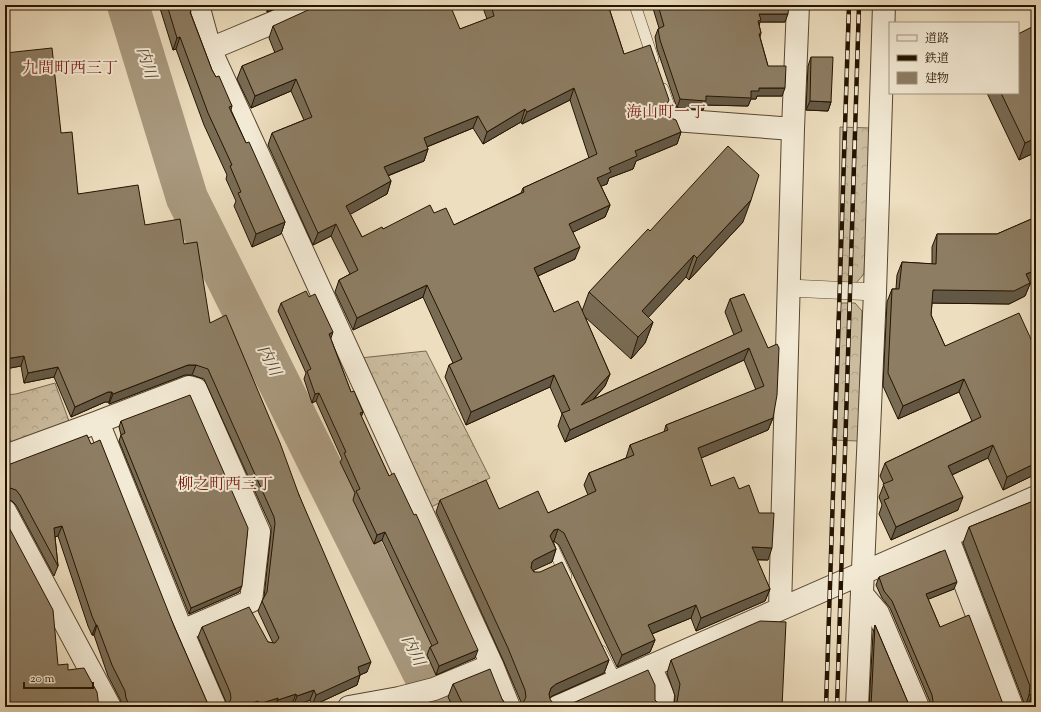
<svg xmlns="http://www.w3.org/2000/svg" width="1041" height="712" viewBox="0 0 1041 712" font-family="'Sorts Mill Goudy','Noto Serif JP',serif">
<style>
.forest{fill:url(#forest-crowns);stroke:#786850}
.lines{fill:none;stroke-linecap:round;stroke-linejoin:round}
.river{stroke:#a9997e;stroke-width:42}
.service-casing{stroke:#574630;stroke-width:12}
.pedestrian-casing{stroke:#574630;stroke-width:18}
.minor-casing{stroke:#574630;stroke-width:24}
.service{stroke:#f3ead5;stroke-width:11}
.pedestrian{stroke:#f3ead5;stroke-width:17}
.minor{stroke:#f3ead5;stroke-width:22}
.rail-casing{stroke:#251400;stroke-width:4.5}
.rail{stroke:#f3ead5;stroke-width:3;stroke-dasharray:9;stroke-linecap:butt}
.wall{fill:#796c55;stroke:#251400;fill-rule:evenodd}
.shaded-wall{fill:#635845;stroke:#251400}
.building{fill:#8d7d63;stroke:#251400;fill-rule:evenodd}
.labels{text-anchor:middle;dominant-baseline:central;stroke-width:4;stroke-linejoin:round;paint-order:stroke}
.water-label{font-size:16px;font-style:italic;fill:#5a4932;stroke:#f3ead5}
.neighbourhood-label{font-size:16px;fill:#7a1f14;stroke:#f3ead5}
</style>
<defs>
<pattern id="forest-crowns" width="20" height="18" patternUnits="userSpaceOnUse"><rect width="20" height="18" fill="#cbbc9f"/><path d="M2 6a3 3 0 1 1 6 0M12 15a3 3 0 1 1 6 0" fill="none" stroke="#aea187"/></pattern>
</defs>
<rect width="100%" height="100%" fill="#eddebf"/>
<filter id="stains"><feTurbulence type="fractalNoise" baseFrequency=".005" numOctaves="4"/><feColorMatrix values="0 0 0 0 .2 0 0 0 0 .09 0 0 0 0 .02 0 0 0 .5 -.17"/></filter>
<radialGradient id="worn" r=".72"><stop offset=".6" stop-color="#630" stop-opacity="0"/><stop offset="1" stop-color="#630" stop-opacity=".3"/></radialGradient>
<path class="forest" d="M 840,127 L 870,128 L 864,274 L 856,283 L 838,282 Z
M 838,303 L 855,303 L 862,311 L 858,441 L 832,440 Z
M 426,351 L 490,478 L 427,509 L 360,358 Z
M 55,383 L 69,421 L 12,442 L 5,433 L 5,395 L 16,394 Z"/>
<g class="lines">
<path class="river" d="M 128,5 L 187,198 L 426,678 L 435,707"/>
<g class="service-casing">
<path id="service" d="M 635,5 L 653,59
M 663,89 L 674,120
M 553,548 L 566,576
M 601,651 L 616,681"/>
</g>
<g class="pedestrian-casing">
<path id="pedestrian" d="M 789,288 L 875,292"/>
</g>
<g class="minor-casing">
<path id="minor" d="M 198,5 L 210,49 L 492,665 L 509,707
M 210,49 L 315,5
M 674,120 L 793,129
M 98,422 L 189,387 L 196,389 L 259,532 L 251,601 L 182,631
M 5,456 L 98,422 L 182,631 L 215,707
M 5,511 L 110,707
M 947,536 L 1012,707
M 862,594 L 878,613 L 918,707
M 780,609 L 793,129 L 798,5
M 650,666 L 663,695 L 662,707
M 349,707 L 399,698 L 434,689 L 492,665
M 557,707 L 1036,497
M 857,707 L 875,292 L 884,5"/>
</g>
<use href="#service" class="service"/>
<use href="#pedestrian" class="pedestrian"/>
<use href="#minor" class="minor"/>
<g class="rail-casing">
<path id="rail" d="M 826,707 L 849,5
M 837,707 L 859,5"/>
</g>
<use href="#rail" class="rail"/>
</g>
<path class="wall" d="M 159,5 L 189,5 L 191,14 L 212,70 L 232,106 L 231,110 L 246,143 L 285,222 L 281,234 L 252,247 L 234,206 L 236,201 L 226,179 L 227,175 L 204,125 L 176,49 L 173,50 Z
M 267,5 L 283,5 L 267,12 Z
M 482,5 L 608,5 L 624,54 L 666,107 L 667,113 L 681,132 L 677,144 L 636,161 L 633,169 L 609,178 L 607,184 L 601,186 L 610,205 L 605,217 L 573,232 L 575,259 L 538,276 L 554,312 L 582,311 L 589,292 L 650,231 L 743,222 L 689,280 L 686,277 L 648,317 L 653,322 L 645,343 L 631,359 L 585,317 L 610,374 L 605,386 L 594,399 L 734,335 L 725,312 L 730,299 L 744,294 L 773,418 L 768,430 L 701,458 L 711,486 L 739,489 L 768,560 L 757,560 L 770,589 L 765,601 L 696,631 L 691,618 L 652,634 L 655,640 L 650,652 L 617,667 L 559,545 L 554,541 L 553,541 L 556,549 L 552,562 L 533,570 L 609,660 L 604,673 L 552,696 L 550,698 L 518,706 L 521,704 L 521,702 L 503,660 L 436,512 L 440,500 L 499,509 L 548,513 L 588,495 L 584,485 L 589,473 L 626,458 L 630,445 L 664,432 L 666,425 L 756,390 L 744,360 L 565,442 L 558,426 L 562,414 L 550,387 L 466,425 L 445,377 L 449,365 L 453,363 L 423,297 L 353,330 L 335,292 L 339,280 L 350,274 L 331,236 L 313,245 L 268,145 L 272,133 L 304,120 L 291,91 L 251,108 L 237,79 L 242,66 L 275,53 L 269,38 L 273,26 L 460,29 L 487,19 ZM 570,100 L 589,158 L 523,188 L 521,193 L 454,225 L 434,213 L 383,229 L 362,237 L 350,214 L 387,194 L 391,181 L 388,176 L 424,161 L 428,149 L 427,147 L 473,128 L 483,144 L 521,122 L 522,124 Z
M 652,5 L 789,5 L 785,22 L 760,22 L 759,25 L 761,33 L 760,37 L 768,66 L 782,96 L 757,96 L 756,99 L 751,99 L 748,106 L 705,105 L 703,110 L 677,108 L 657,49 L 655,37 L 658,29 L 659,28 Z
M 5,53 L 61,133 L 78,194 L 145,225 L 184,244 L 210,323 L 299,495 L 367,672 L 360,675 L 357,685 L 312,706 L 310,700 L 293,707 L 292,704 L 284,707 L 225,707 L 227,705 L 226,702 L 198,637 L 202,627 L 268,642 L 273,643 L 258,611 L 262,601 L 264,597 L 271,533 L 271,527 L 204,379 L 192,375 L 185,375 L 109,404 L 109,402 L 105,402 L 71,417 L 54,377 L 24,383 L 21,366 L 5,369 Z
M 811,57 L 831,102 L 828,111 L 806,110 L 808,66 Z
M 987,93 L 1018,93 L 1036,152 L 1019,160 Z
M 1036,217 L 1036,281 L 1030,284 L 1025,296 L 1009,304 L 932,303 L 931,315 L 945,346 L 1036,350 L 1036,474 L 1003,490 L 988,458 L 952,475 L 958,510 L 891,540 L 879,514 L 882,505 L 879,497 L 884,484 L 880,476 L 885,463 L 972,421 L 959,392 L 898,419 L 883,386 L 887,302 L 892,289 L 896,289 L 897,275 L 902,262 L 932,264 L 932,247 L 937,234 L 997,234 Z
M 281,303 L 331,339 L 351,392 L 363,412 L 361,417 L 475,658 L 436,675 L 427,655 L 430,647 L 432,646 L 382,540 L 374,544 L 353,500 L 355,493 L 340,462 L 342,459 L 316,401 L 312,403 L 304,379 L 306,373 L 278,311 Z
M 121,421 L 239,592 L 189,614 L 119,441 L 121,435 L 119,427 Z
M 91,444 L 174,626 L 207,702 L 212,707 L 122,707 L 121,701 L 108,676 L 94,635 L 92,635 L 88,626 L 58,536 L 55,537 L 58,566 L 54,576 L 16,505 L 12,501 L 5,499 L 5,466 Z
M 1036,500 L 1036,707 L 1023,707 L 1024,703 L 963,543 L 969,527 Z
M 879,577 L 954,589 L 928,599 L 940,627 L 1006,707 L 930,707 L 930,702 L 890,608 L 882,598 L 876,585 Z
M 875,625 L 909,705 L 911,707 L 869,707 L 873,633 Z
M 671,660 L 782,707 L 671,706 L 674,704 L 675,696 L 667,673 Z
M 453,684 L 502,699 L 506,705 L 511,707 L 453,707 L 448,697 Z"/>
<path class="shaded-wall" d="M 269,5 L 283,5 L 267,12 Z
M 811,5 L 833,5 L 832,7 L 810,6 Z
M 759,14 L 788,14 L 785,22 L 760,22 L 758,29 L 755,29 Z
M 180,37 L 176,49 L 173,50 L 177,38 Z
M 296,79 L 291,91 L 251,108 L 255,96 Z
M 574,88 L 570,100 L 522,124 L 527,112 Z
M 759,88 L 785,88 L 782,96 L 757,96 L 756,99 L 751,99 L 748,106 L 705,105 L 703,110 L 677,108 L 680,99 L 751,91 Z
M 810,101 L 831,102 L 828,111 L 806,110 Z
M 525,109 L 521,122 L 483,144 L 487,132 Z
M 478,116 L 473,128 L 419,150 L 424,138 Z
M 681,132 L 677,144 L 636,161 L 633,169 L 609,178 L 607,184 L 592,190 L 597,178 L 609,168 L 635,151 Z
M 1036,138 L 1036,152 L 1019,160 L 1025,143 Z
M 428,149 L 424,161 L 379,179 L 384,167 Z
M 391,181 L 387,194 L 342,219 L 346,206 Z
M 751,200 L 743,222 L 689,280 L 697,258 Z
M 610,205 L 605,217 L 565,236 L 569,224 Z
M 285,222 L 281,234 L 252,247 L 256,234 Z
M 336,224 L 331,236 L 313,245 L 318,233 Z
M 580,247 L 575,259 L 529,280 L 534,268 Z
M 694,255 L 686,277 L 634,333 L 642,311 Z
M 1036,270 L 1036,281 L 1030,284 L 1025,296 L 1009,304 L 928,303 L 933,290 L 1026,274 Z
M 427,285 L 423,297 L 353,330 L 357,318 Z
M 653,322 L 645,343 L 631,359 L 638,337 Z
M 333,332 L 330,341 L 329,334 Z
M 749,348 L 744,360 L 565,442 L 570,430 Z
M 24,356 L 21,366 L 5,369 L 5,359 Z
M 188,365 L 196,365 L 192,375 L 185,375 L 109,404 L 113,394 Z
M 58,367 L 54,377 L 24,383 L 28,373 Z
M 610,374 L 605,386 L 577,417 L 581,405 Z
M 554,375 L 550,387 L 466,425 L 471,412 Z
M 964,379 L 959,392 L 898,419 L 903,406 Z
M 108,392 L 112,392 L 109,402 L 105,402 L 71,417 L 75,407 Z
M 319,393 L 316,401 L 312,403 L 315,394 Z
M 363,412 L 360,420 L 360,413 Z
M 773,418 L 768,430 L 694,461 L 698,448 Z
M 993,445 L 988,458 L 943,479 L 948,466 Z
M 1036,463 L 1036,474 L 1003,490 L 1007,477 Z
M 10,488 L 6,499 L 5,499 L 5,489 Z
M 963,497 L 958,510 L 891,540 L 896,527 Z
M 62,526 L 58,536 L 50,538 L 54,528 Z
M 558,529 L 554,541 L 550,542 L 550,536 L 554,530 Z
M 385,532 L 382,540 L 374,544 L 377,535 Z
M 752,547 L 772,548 L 768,560 L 747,559 Z
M 556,549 L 552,562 L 530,572 L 532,562 L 534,560 Z
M 957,582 L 954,589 L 924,601 L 926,594 Z
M 242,586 L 239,592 L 189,614 L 191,608 Z
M 770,589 L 765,601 L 696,631 L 701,618 Z
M 696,605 L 691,618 L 644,637 L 648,625 Z
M 96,625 L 97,625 L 94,635 L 92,635 Z
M 655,640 L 650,652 L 617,667 L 622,655 Z
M 478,650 L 475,658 L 436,675 L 439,666 Z
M 609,660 L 604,673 L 552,696 L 547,700 L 551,688 L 556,684 Z
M 371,662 L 367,672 L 360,675 L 357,685 L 312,706 L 316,695 L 358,667 Z
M 314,690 L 310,700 L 293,707 L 297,696 Z
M 296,694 L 292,704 L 284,707 L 276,707 L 278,700 Z
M 1032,694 L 1028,707 L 1025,707 L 1029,695 Z
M 278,698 L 274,707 L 258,707 L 259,704 Z
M 258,701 L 256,707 L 244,707 L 245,706 Z
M 243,702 L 241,707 L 229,707 Z"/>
<path class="building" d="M 167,5 L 189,5 L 191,12 L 190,12 L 212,70 L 216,77 L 219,76 L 232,106 L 229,107 L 246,143 L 249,142 L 285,222 L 256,234 L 238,193 L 241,192 L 230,166 L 232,165 L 208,113 L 180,37 L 177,38 Z
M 319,5 L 450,5 L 460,29 L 494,16 L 491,5 L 608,5 L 624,54 L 650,45 L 669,100 L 666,106 L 667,113 L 671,118 L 676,120 L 681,132 L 635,151 L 637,156 L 609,168 L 611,172 L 597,178 L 610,205 L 569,224 L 580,247 L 534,268 L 554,312 L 578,301 L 610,374 L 581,405 L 742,331 L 730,299 L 744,294 L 768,348 L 777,344 L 779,348 L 777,395 L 773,418 L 698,448 L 711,486 L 734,477 L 739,489 L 749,485 L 759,513 L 774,513 L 772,548 L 752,547 L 770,589 L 701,618 L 696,605 L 648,625 L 655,640 L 622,655 L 564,533 L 558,529 L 554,530 L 550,536 L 556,549 L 534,560 L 532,562 L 531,568 L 534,572 L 540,572 L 562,562 L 609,660 L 556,684 L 551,688 L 549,694 L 550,699 L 554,705 L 560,707 L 512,707 L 518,706 L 523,703 L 526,697 L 525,690 L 508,648 L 440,500 L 486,480 L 499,509 L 538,491 L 548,513 L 596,491 L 589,473 L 634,455 L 630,445 L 668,430 L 666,425 L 764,386 L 749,348 L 570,430 L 562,413 L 570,410 L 554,375 L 471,412 L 449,365 L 462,359 L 427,285 L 357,318 L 339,280 L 358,270 L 336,224 L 318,233 L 272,133 L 312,117 L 296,79 L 255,96 L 242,66 L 283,49 L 273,26 ZM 574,88 L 597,154 L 523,188 L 524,192 L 454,225 L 446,208 L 434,213 L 430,205 L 383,229 L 382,227 L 362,237 L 346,206 L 391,181 L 384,167 L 428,149 L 424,138 L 478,116 L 487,132 L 525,109 L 527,112 Z
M 658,5 L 789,5 L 788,14 L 759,14 L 761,20 L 758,21 L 761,33 L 759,34 L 768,66 L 786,66 L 785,88 L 759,88 L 759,91 L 751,91 L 751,98 L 706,96 L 706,101 L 680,99 L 660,40 L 658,29 L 664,26 Z
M 1036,25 L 1036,138 L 1025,143 L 1001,93 L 1018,93 L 1018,34 Z
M 52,48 L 61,133 L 72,132 L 78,194 L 138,185 L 145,225 L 180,219 L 184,244 L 197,242 L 210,323 L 226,315 L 280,443 L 299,495 L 371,662 L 358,667 L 360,675 L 316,695 L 314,690 L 297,696 L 296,694 L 278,700 L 278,698 L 259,704 L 258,701 L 245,706 L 243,702 L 229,707 L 225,707 L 229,704 L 231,698 L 230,692 L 202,627 L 249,607 L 268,642 L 275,643 L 279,638 L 262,601 L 267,592 L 275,523 L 274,517 L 208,369 L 196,365 L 188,365 L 113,394 L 112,392 L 108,392 L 75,407 L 58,367 L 28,373 L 24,356 L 5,359 L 5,253 L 6,253 L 5,244 L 5,53 Z
M 811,57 L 833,57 L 831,102 L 810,101 Z
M 728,146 L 759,175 L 751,200 L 697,258 L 694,255 L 642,311 L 653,322 L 638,337 L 589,292 L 648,229 L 650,231 Z
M 1036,217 L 1036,270 L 1026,274 L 1030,283 L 1014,291 L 933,290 L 931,315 L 945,346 L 1019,313 L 1036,350 L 1036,463 L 1007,477 L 993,445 L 948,466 L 963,497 L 896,527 L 884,500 L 889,498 L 883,484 L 893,480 L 885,463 L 981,417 L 964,379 L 903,406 L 888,373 L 892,289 L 899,289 L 902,262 L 936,264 L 937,234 L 997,234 Z
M 306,291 L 309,297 L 315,294 L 333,332 L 329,334 L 351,392 L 354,391 L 363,412 L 360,413 L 389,476 L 394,473 L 414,515 L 416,514 L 478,650 L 439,666 L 430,647 L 438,643 L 385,532 L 377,535 L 356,491 L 360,489 L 344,453 L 346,452 L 319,393 L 315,394 L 307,371 L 311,369 L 281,303 Z
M 190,395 L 248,528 L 242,586 L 191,608 L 121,435 L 125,433 L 121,421 Z
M 87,435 L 91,444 L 100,440 L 174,626 L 207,702 L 212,707 L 130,707 L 126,698 L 125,691 L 112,665 L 97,625 L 96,625 L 92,616 L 62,526 L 54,528 L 58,566 L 20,495 L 16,490 L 10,488 L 5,489 L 5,466 Z
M 1036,500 L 1036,704 L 1032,694 L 1029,695 L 1030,686 L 969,527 Z
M 5,520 L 53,610 L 58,665 L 68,664 L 68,670 L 84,668 L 97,692 L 99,707 L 5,707 Z
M 945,550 L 957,582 L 926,594 L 940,627 L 969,615 L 1003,704 L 1006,707 L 931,707 L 933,701 L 932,695 L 892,601 L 884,591 L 879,577 Z
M 760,621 L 786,622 L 782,707 L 667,707 L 671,706 L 677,702 L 680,684 L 671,660 Z
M 875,625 L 909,705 L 911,707 L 871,707 Z
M 490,669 L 502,699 L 506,705 L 511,707 L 464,707 L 453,684 Z
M 648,670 L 655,685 L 655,700 L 660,705 L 665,707 L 562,707 L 566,706 Z"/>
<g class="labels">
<g class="water-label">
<text transform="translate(145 63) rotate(73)">内川</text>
<text transform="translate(268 361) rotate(64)">内川</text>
<text transform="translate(412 651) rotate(64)">内川</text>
</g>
<g class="neighbourhood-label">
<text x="70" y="69">九間町西三丁</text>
<text x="666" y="113">海山町一丁</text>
<text x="225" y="485">柳之町西三丁</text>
</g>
</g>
<rect width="1041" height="712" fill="none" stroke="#eddebf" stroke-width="20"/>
<rect x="6" y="6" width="1029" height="700" fill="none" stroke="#251400" stroke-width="2"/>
<rect x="10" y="10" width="1021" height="692" fill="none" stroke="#251400"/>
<rect x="889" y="22" width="130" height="72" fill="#f3ead5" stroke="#a19480"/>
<rect x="897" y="35" width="20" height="6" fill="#f3ead5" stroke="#a19480"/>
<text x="925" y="42" font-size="12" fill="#251400">道路</text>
<rect x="897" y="55" width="20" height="6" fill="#251400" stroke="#a19480"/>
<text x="925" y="62" font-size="12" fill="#251400">鉄道</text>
<rect x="897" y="72" width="20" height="12" fill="#8d7d63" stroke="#a19480"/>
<text x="925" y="82" font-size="12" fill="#251400">建物</text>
<path d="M24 682v6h69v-6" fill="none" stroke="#251400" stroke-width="2"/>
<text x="30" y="682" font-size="12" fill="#251400" stroke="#f3ead5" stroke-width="3" paint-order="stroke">20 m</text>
<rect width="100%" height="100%" filter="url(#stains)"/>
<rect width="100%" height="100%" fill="url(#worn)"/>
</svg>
